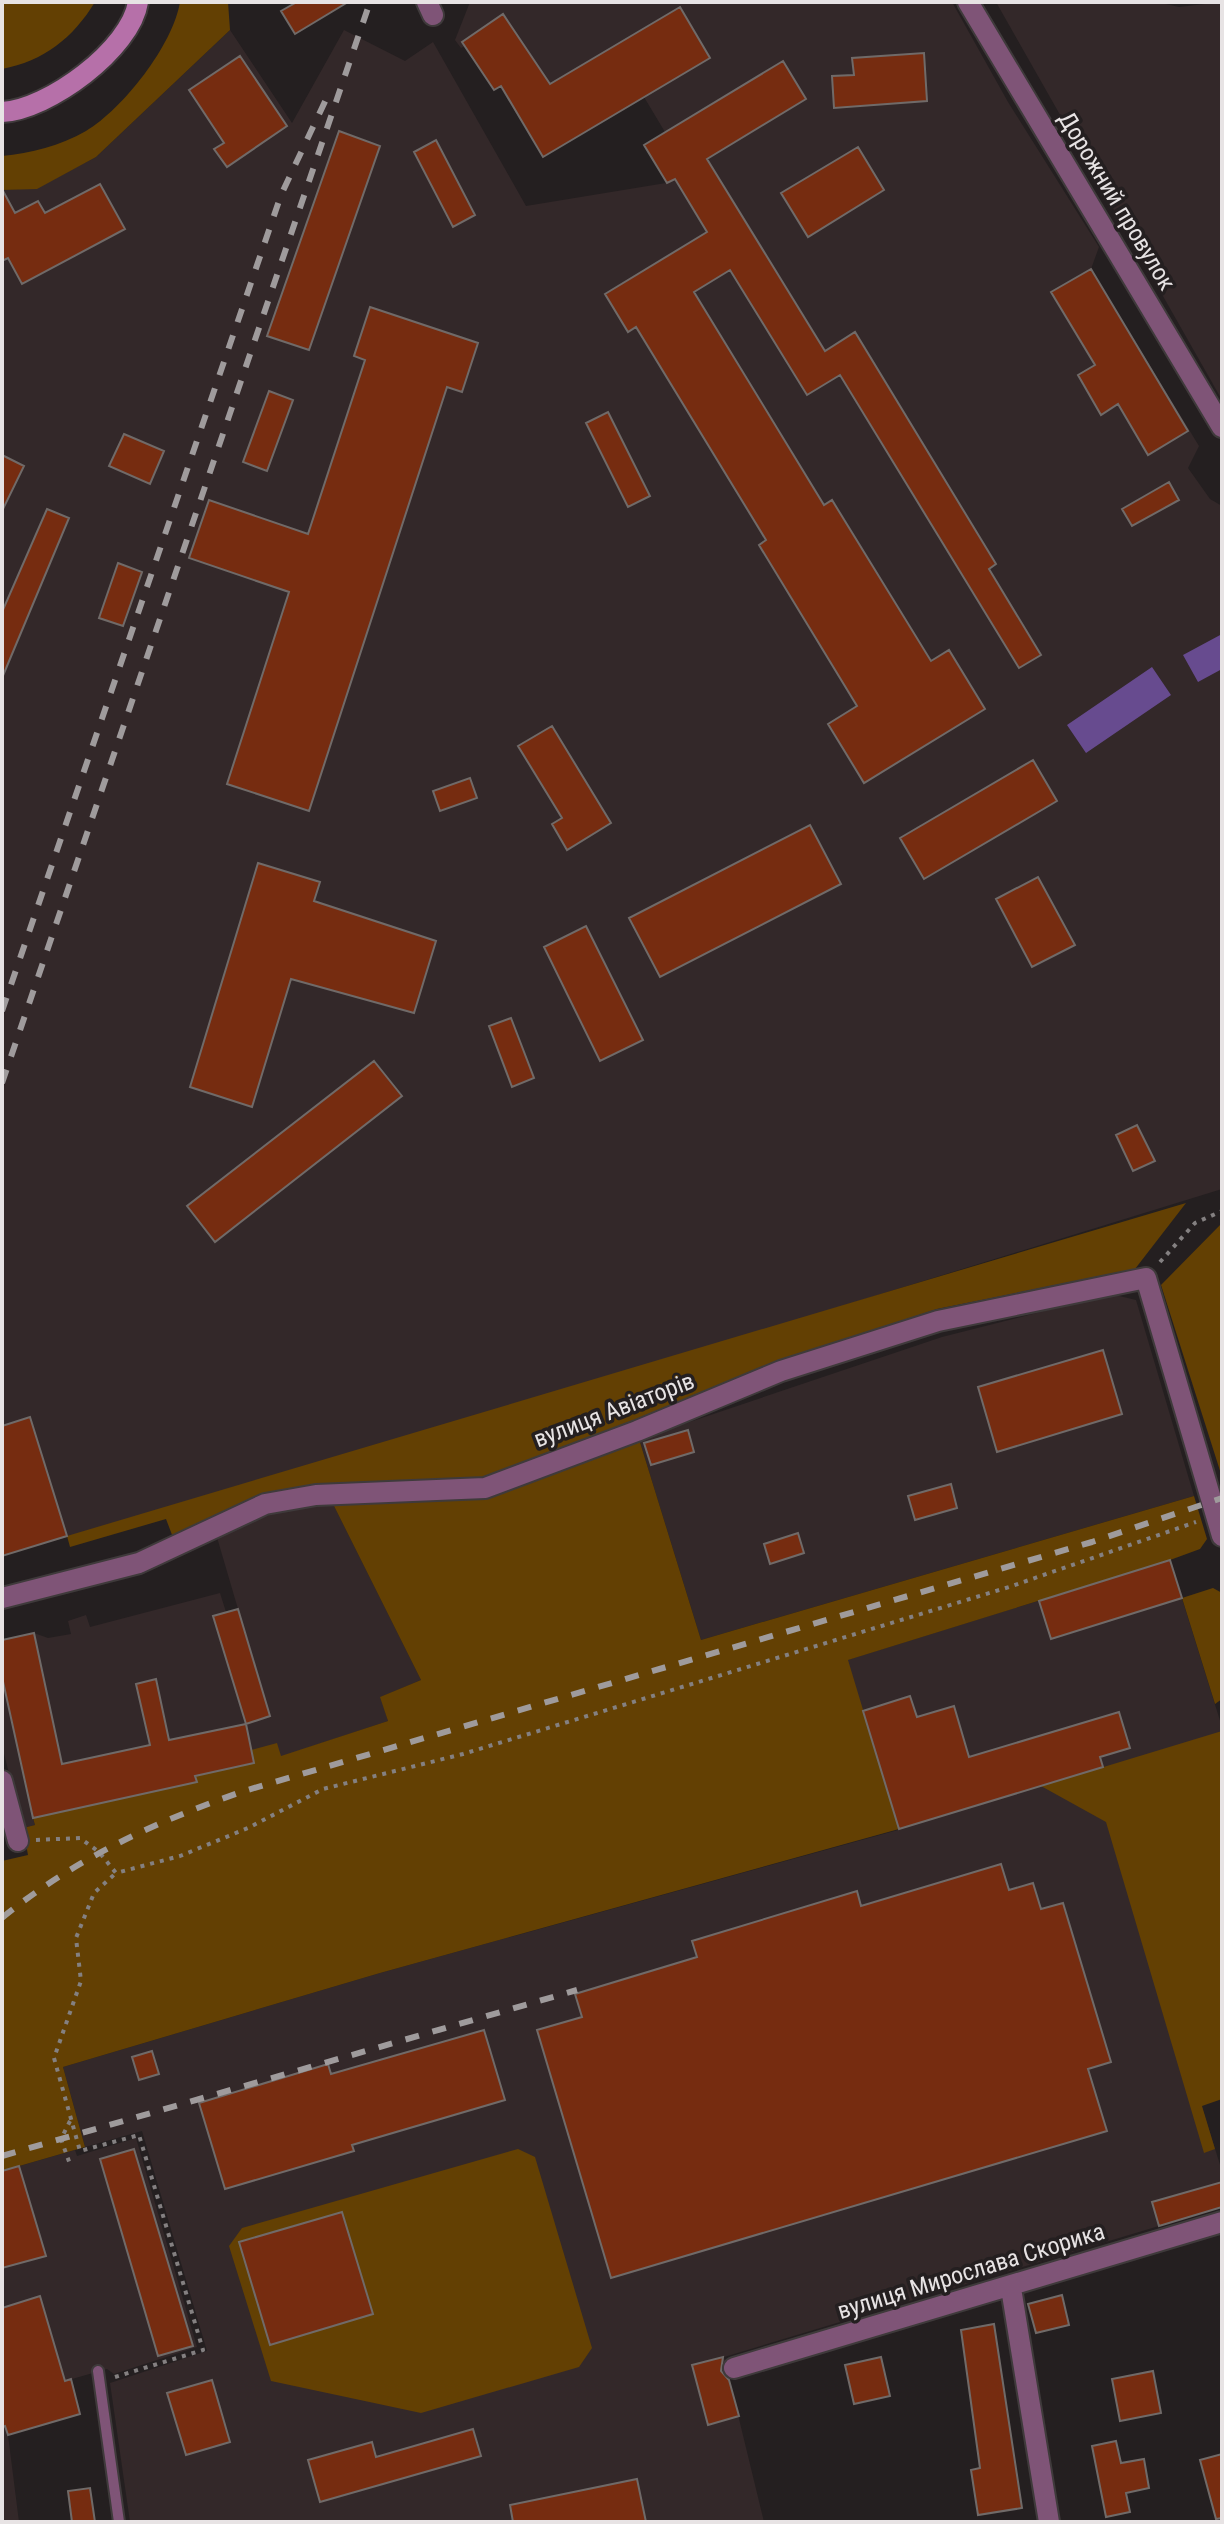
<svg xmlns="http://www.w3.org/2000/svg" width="1224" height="2524" viewBox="0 0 1224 2524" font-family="'Roboto Condensed',sans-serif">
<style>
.built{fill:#332829}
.green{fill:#634003}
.water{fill:#674b8f}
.building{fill:#762c10;stroke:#706a68;stroke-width:2}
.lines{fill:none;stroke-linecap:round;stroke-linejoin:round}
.lane-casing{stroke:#3f3a3b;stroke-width:14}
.street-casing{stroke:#3f3a3b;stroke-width:24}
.secondary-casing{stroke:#3f3a3b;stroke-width:24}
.path{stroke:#848081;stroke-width:4;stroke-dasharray:4 6;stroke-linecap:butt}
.lane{stroke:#7f5477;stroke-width:10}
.street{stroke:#7f5477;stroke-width:20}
.secondary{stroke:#b670a9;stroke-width:20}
.rail{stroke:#9f9b9c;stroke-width:6;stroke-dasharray:14 14;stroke-linecap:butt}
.labels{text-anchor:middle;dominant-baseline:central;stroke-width:7;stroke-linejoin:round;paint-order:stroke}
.street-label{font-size:24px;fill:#e7e3e4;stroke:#241f20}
</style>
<rect width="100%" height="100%" fill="#241f20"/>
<path class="built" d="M 470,2 L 952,2 L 1008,102 L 1099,247 L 1091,269 L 1199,446 L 1188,468 L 1210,499 L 1222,506 L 1222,1189 L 670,1359 L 2,1556 L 2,190 L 37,188 L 96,157 L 230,30 L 292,123 L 344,30 L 405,61 L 433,42 L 526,206 L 666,183 L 644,145 L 665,132 L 644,97 L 543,157 L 500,87 L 494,90 L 465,46 L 461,48 L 455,40 Z
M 996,2 L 1157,2 L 1179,7 L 1222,2 L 1222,400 Z
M 1111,1294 L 1136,1300 L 1194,1496 L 701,1640 L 639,1439 L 942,1337 Z
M 333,1504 L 421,1680 L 381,1697 L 388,1721 L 280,1757 L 252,1750 L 254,1763 L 196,1776 L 197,1782 L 33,1818 L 35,1825 L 23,1828 L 2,1746 L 2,1640 L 34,1633 L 48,1638 L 71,1634 L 68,1621 L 86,1615 L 90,1627 L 220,1593 L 226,1612 L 238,1609 L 216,1534 L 267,1512 Z
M 1170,1560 L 1222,1727 L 1222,2038 L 1184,2050 L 1222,2171 L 1222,2207 L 724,2357 L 764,2522 L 130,2522 L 110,2383 L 207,2351 L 142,2131 L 85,2147 L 63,2067 L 380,1973 L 898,1830 L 847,1660 Z
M 136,2138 L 197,2347 L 114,2374 L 107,2369 L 72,2379 L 80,2414 L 8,2435 L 19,2522 L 2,2522 L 2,2171 L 75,2150 L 77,2156 Z"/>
<path class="green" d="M 2,2 L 95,2 C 73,38 44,61 2,69 Z
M 180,2 L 228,2 L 230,30 L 96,157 L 37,189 L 2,190 L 2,156 C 31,153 60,146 86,131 C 123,109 173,45 180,2 Z
M 1186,1203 L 1135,1269 L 937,1309 L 778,1362 L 634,1423 L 483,1480 L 317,1484 L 260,1496 L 174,1540 L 166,1519 L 70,1547 L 67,1536 Z
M 1222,1223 L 1222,1477 L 1161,1285 Z
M 639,1439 L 701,1640 L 1194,1496 L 1207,1539 L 1200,1549 L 1170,1560 L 848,1660 L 899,1829 L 380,1973 L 63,2067 L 85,2147 L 2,2171 L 2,1861 L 28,1855 L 23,1828 L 35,1825 L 33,1818 L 196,1782 L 195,1776 L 254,1763 L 251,1750 L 277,1743 L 281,1756 L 388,1721 L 380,1697 L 421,1680 L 333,1504 L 484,1497 Z
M 1213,1588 L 1222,1593 L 1222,1699 L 1215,1704 L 1182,1598 Z
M 1222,1731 L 1222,2099 L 1202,2106 L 1215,2149 L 1204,2153 L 1106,1822 L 1041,1786 Z
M 518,2149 L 535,2157 L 592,2348 L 579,2367 L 421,2413 L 271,2381 L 229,2246 L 242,2228 Z"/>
<path class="water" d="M 1222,634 L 1222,669 L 1198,682 L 1183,655 Z
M 1152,667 L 1171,695 L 1086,753 L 1067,725 Z"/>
<path class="building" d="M 297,2 L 348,2 L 295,34 L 281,11 Z
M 680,7 L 710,58 L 543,157 L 501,86 L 494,90 L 462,42 L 503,14 L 550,84 Z
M 924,53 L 927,101 L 834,108 L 832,76 L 854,75 L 852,58 Z
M 240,56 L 287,126 L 227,167 L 214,149 L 224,143 L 189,90 Z
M 783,61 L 806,99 L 707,159 L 825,351 L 855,332 L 996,564 L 989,569 L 1041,655 L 1019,668 L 840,375 L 807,395 L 730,270 L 694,292 L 824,505 L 832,500 L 931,661 L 949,650 L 985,709 L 864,783 L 828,724 L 857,706 L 759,545 L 766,540 L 636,327 L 628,332 L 605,294 L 707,232 L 675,179 L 667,183 L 644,145 Z
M 339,131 L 380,146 L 309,350 L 267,336 Z
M 436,140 L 475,215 L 453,227 L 414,152 Z
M 858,147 L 884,190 L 808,237 L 781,193 Z
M 100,184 L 125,229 L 22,284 L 8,258 L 2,261 L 2,189 L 15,213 L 38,201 L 45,213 Z
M 1091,269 L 1188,431 L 1148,455 L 1118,404 L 1101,415 L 1078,375 L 1095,365 L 1051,292 Z
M 370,307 L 478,343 L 462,392 L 447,387 L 309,811 L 227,784 L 289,592 L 189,558 L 209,500 L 308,534 L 365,360 L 354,356 Z
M 269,391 L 293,400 L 267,471 L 243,462 Z
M 608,412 L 650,496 L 628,507 L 586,423 Z
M 124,434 L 164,451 L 150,484 L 109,466 Z
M 2,455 L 24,466 L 2,511 Z
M 1169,482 L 1179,500 L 1132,526 L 1122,509 Z
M 47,509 L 69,518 L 2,678 L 2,612 Z
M 118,563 L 142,572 L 123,626 L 99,618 Z
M 552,726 L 611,823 L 567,850 L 552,824 L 562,818 L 518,746 Z
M 1033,760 L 1057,801 L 924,879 L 900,838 Z
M 470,778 L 477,798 L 440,811 L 433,791 Z
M 810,825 L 841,884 L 660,977 L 629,918 Z
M 258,863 L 320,882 L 314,901 L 436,941 L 414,1013 L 291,979 L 252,1107 L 190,1087 Z
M 1038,877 L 1075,945 L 1032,967 L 996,899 Z
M 586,926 L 643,1040 L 600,1061 L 544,947 Z
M 511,1018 L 534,1078 L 512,1087 L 489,1026 Z
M 374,1061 L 402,1096 L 215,1242 L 187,1206 Z
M 1137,1125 L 1155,1161 L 1133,1171 L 1116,1135 Z
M 1103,1350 L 1122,1414 L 997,1452 L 978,1387 Z
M 30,1417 L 67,1536 L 2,1556 L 2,1426 Z
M 688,1430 L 694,1452 L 651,1465 L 644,1443 Z
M 951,1484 L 957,1508 L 915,1520 L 908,1496 Z
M 798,1533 L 804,1553 L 770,1564 L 764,1544 Z
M 1170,1560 L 1182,1598 L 1051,1639 L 1039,1601 Z
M 238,1609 L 270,1716 L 246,1724 L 213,1616 Z
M 34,1633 L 62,1764 L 150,1745 L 136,1684 L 156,1679 L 169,1740 L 246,1724 L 254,1763 L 195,1776 L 197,1782 L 33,1818 L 2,1677 L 2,1640 Z
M 910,1696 L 917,1717 L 954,1706 L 969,1757 L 1119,1712 L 1130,1748 L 1100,1757 L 1103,1767 L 899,1829 L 863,1711 Z
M 1001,1864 L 1009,1890 L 1033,1883 L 1041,1909 L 1063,1903 L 1111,2062 L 1088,2069 L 1107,2131 L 611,2278 L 537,2030 L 582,2017 L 575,1994 L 697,1957 L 692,1941 L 857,1891 L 861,1906 Z
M 484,2030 L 505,2100 L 352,2145 L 354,2151 L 225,2189 L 199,2103 L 328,2064 L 331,2074 Z
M 152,2051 L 159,2074 L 139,2080 L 132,2057 Z
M 134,2149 L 193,2346 L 158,2356 L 100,2159 Z
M 19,2166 L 46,2256 L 2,2268 L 2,2171 Z
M 1222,2182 L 1222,2207 L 1159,2226 L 1152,2202 Z
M 342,2212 L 373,2314 L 270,2345 L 239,2242 Z
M 1062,2295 L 1069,2325 L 1036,2333 L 1028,2304 Z
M 40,2296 L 65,2381 L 71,2379 L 80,2414 L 8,2435 L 5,2426 L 2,2427 L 2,2308 Z
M 994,2324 L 1022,2508 L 978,2515 L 971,2470 L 980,2468 L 961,2330 Z
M 723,2357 L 721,2371 L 729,2380 L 739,2416 L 708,2425 L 692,2365 Z
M 881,2357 L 890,2396 L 854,2404 L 845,2365 Z
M 1153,2371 L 1161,2413 L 1120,2421 L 1112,2379 Z
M 212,2380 L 230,2442 L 186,2455 L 167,2393 Z
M 473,2429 L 481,2456 L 320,2502 L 308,2460 L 372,2442 L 376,2457 Z
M 1116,2441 L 1121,2463 L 1144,2459 L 1149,2488 L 1126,2493 L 1130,2512 L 1106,2517 L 1092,2446 Z
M 1222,2454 L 1222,2518 L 1216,2519 L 1200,2460 Z
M 637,2479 L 646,2522 L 513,2522 L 510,2505 Z
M 90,2488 L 95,2522 L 72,2522 L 68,2491 Z"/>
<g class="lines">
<g class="lane-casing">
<path id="lane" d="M 98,2371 L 119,2522"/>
</g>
<g class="street-casing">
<path id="street" d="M 427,2 L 433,15
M 968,2 L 1222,427
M 2,1598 L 139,1563 L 265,1504 L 316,1495 L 485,1488 L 637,1431 L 781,1371 L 938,1321 L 1146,1278 L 1222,1536
M 2,1781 L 18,1841
M 1011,2288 L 1049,2522
M 734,2368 L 1222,2222"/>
</g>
<g class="secondary-casing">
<path id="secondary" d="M 2,112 C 48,110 131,49 138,2"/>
</g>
<path class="path" d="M 1160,1262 L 1195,1223 L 1222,1211
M 36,1840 L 80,1838 L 99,1852 L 116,1873 L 180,1856 L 248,1828 L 323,1789 L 463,1754 L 1009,1587 L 1196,1522
M 70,2121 L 61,2139 L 71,2167
M 115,2377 L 203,2350 L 139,2135 L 80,2151 L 54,2058 L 81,1981 L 76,1938 L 94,1893 L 116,1873"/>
<use href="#lane" class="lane"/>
<use href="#street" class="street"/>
<use href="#secondary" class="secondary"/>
<path class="rail" d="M 2,1011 L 281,195 L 329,93
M 2,1083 L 370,2
M 2,1918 C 74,1859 157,1821 244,1791 L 1092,1542 L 1222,1498
M 2,2156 L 577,1990"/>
</g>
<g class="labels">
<g class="street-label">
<text transform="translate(1117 201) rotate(59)">Дорожний провулок</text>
<text transform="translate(614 1410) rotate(-21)">вулиця Авіаторів</text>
<text transform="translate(971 2271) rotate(-17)">вулиця Мирослава Скорика</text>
</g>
</g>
<rect width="1224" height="2524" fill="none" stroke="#e7e3e4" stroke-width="8"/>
</svg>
